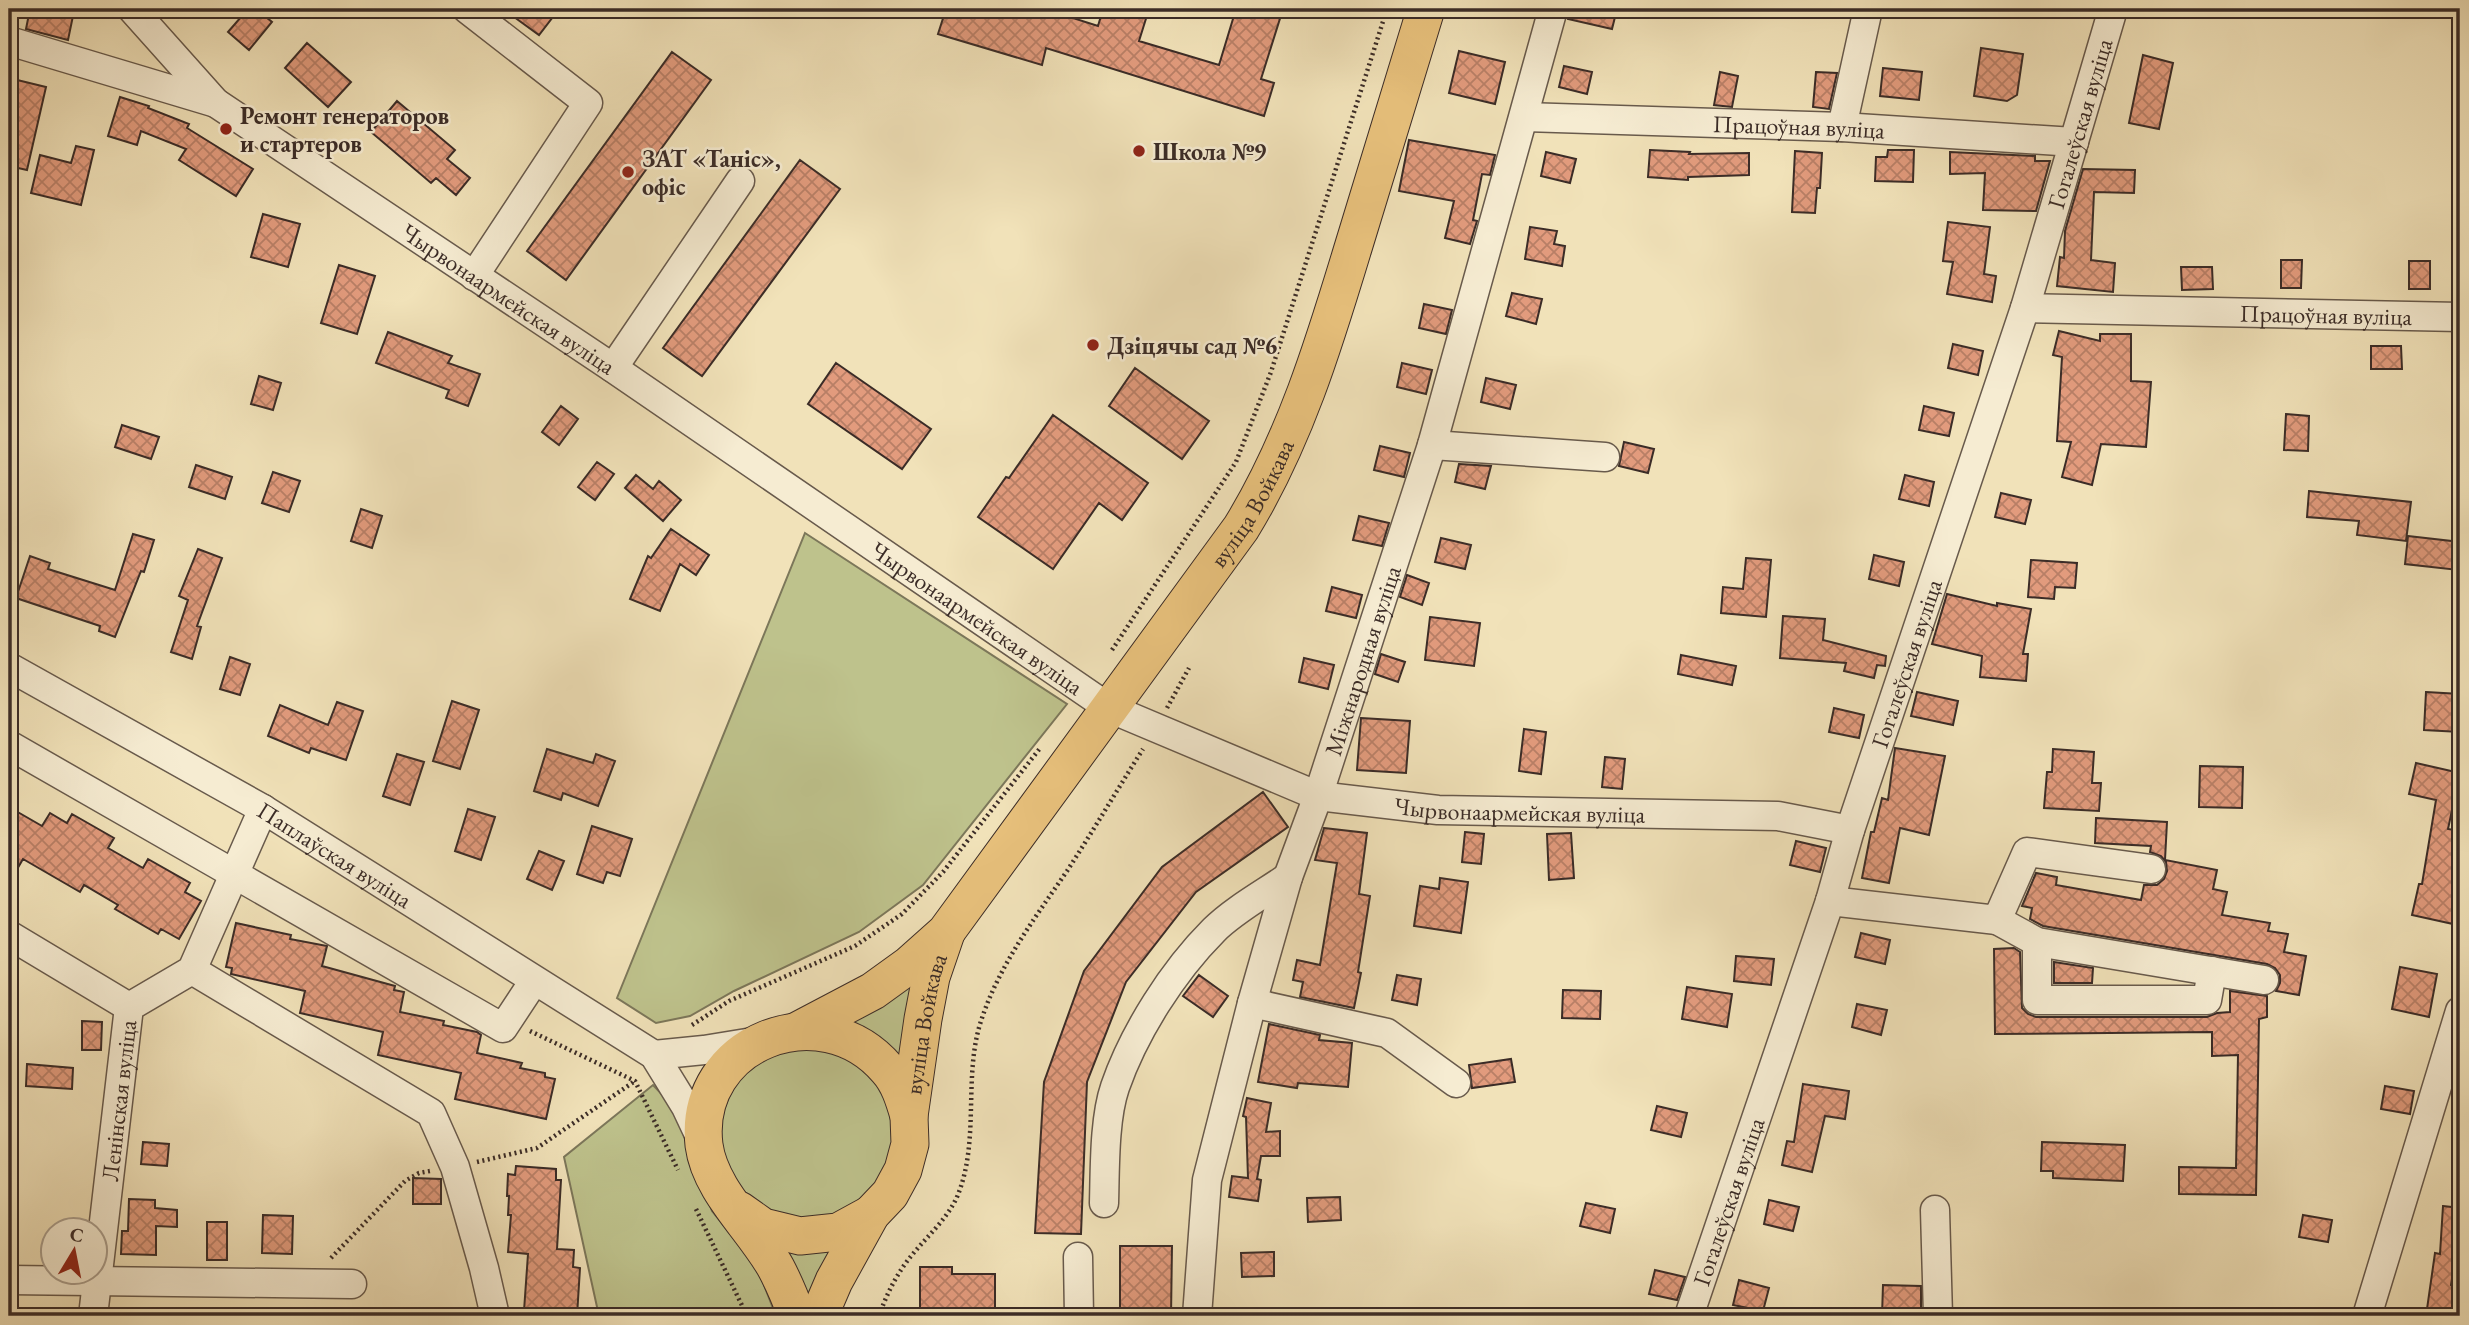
<svg xmlns="http://www.w3.org/2000/svg" width="2469" height="1325" viewBox="0 0 2469 1325" font-family="'EB Garamond',serif">
<style>
.green{fill:#bec28c;stroke:#7c775a;stroke-width:2}
.building{fill:url(#building-cross-hatch);stroke:#3b2c27;stroke-width:2}
.lines{fill:none;stroke-linecap:round;stroke-linejoin:round}
.minor-casing{stroke:#685a4c;stroke-width:31}
.major-casing{stroke:#3b2c27;stroke-width:39}
.path{stroke:#3b2c27;stroke-width:4.5;stroke-dasharray:2 3.5;stroke-linecap:butt}
.minor{stroke:#f6ecd2;stroke-width:28}
.major{stroke:#e8c17c;stroke-width:37}
.poi-dot{fill:#8f2418;stroke:#f6ecd2;stroke-width:2.5}
.labels{text-anchor:middle;dominant-baseline:central;stroke-width:5;stroke-linejoin:round;paint-order:stroke}
.poi-label{font-size:24px;font-weight:bold;fill:#3b2c27;stroke:#f6ecd2;text-anchor:start}
.street-label{font-size:24px;fill:#3b2c27;stroke:#f6ecd2}
</style>
<defs>
<pattern id="building-cross-hatch" width="8" height="8" patternUnits="userSpaceOnUse" patternTransform="scale(1.75)"><rect width="8" height="8" fill="#e29b7d"/><path d="M0 0l8 8M0 8l8-8" fill="none" stroke="#b87f66"/></pattern>
</defs>
<rect width="100%" height="100%" fill="#f1e2b9"/>
<filter id="stains"><feTurbulence type="fractalNoise" baseFrequency=".00286" numOctaves="4"/><feColorMatrix values="0 0 0 0 .2 0 0 0 0 .09 0 0 0 0 .02 0 0 0 .5 -.17"/></filter>
<radialGradient id="worn" r=".72"><stop offset=".6" stop-color="#630" stop-opacity="0"/><stop offset="1" stop-color="#630" stop-opacity=".3"/></radialGradient>
<path class="green" d="M 805,533 L 1067,704 L 923,885 L 859,932 L 734,991 L 690,1016 L 656,1023 L 617,998 Z
M 923,973 L 907,1078 L 848,1027 L 860,1010 Z
M721 1133a86 86 0 1 1 172 0a86 86 0 1 1-172 0Z
M 653,1085 L 673,1106 L 712,1211 L 757,1267 L 776,1316 L 599,1316 L 564,1157 Z
M 767,1239 L 847,1240 L 808,1316 Z"/>
<path class="building" d="M 30,9 L 60,9 L 74,11 L 68,40 L 26,29 Z
M 248,9 L 256,9 L 272,22 L 249,50 L 228,32 Z
M 503,9 L 559,9 L 539,35 Z
M 946,9 L 1059,9 L 1057,13 L 1098,26 L 1103,9 L 1149,9 L 1139,41 L 1219,65 L 1236,9 L 1283,9 L 1261,79 L 1274,83 L 1264,116 L 1046,48 L 1042,65 L 938,34 Z
M 1569,9 L 1617,9 L 1612,29 L 1568,19 Z
M 307,43 L 351,82 L 328,107 L 285,68 Z
M 1981,48 L 2023,54 L 2017,95 L 2007,101 L 1974,96 Z
M 1459,51 L 1505,62 L 1495,104 L 1449,93 Z
M 672,52 L 711,80 L 566,280 L 527,251 Z
M 2143,55 L 2173,63 L 2159,129 L 2129,123 Z
M 1564,66 L 1592,72 L 1587,94 L 1559,87 Z
M 1883,68 L 1922,72 L 1919,100 L 1880,96 Z
M 1720,72 L 1738,76 L 1732,107 L 1714,105 Z
M 1816,72 L 1837,73 L 1829,109 L 1813,107 Z
M 9,78 L 46,87 L 27,170 L 9,166 Z
M 120,97 L 149,106 L 148,108 L 189,124 L 187,128 L 253,169 L 236,196 L 179,160 L 186,149 L 141,131 L 137,145 L 108,136 Z
M 397,101 L 455,150 L 447,159 L 470,178 L 456,195 L 436,178 L 431,183 L 371,132 Z
M 1409,140 L 1495,155 L 1490,175 L 1482,174 L 1473,220 L 1477,221 L 1470,244 L 1445,238 L 1454,201 L 1399,191 Z
M 76,146 L 94,150 L 81,205 L 31,193 L 40,155 L 71,163 Z
M 1650,150 L 1690,152 L 1689,154 L 1749,153 L 1749,175 L 1688,177 L 1688,180 L 1648,177 Z
M 1888,150 L 1914,150 L 1913,182 L 1875,181 L 1876,157 L 1887,157 Z
M 1795,151 L 1822,153 L 1820,188 L 1817,188 L 1815,213 L 1792,212 Z
M 1546,152 L 1576,159 L 1570,183 L 1541,176 Z
M 1950,152 L 2035,156 L 2035,161 L 2050,161 L 2036,211 L 1983,210 L 1985,173 L 1950,174 Z
M 800,160 L 840,189 L 702,376 L 663,348 Z
M 2083,169 L 2135,170 L 2134,193 L 2094,192 L 2091,260 L 2115,263 L 2113,292 L 2057,286 L 2060,257 L 2064,258 L 2065,231 Z
M 263,214 L 300,224 L 288,267 L 251,257 Z
M 1948,222 L 1990,227 L 1984,274 L 1996,276 L 1992,302 L 1947,294 L 1953,262 L 1943,261 Z
M 1530,227 L 1557,231 L 1554,244 L 1565,246 L 1562,266 L 1525,259 Z
M 2281,260 L 2302,260 L 2301,288 L 2281,288 Z
M 2409,261 L 2430,261 L 2430,289 L 2409,289 Z
M 339,265 L 375,276 L 357,334 L 321,323 Z
M 2181,267 L 2212,267 L 2213,289 L 2182,290 Z
M 1512,293 L 1542,299 L 1536,324 L 1506,316 Z
M 1424,304 L 1452,310 L 1446,334 L 1419,328 Z
M 2059,331 L 2100,341 L 2100,334 L 2131,334 L 2131,381 L 2151,382 L 2146,447 L 2101,444 L 2092,485 L 2062,477 L 2071,442 L 2057,441 L 2062,357 L 2053,355 Z
M 388,332 L 452,356 L 448,363 L 480,374 L 468,406 L 446,398 L 449,390 L 376,363 Z
M 1953,344 L 1983,351 L 1978,375 L 1948,368 Z
M 2371,346 L 2401,346 L 2402,369 L 2371,369 Z
M 836,363 L 931,429 L 902,469 L 808,404 Z
M 1402,363 L 1432,370 L 1426,394 L 1397,387 Z
M 1135,368 L 1209,421 L 1182,459 L 1109,406 Z
M 259,376 L 281,383 L 273,410 L 251,404 Z
M 1486,378 L 1516,385 L 1510,409 L 1481,402 Z
M 561,406 L 578,419 L 559,445 L 542,432 Z
M 1924,406 L 1954,413 L 1949,436 L 1919,430 Z
M 2286,414 L 2309,416 L 2308,451 L 2284,450 Z
M 1053,415 L 1148,483 L 1122,520 L 1099,503 L 1053,569 L 978,517 L 1006,477 L 1009,478 Z
M 122,425 L 159,437 L 151,459 L 115,447 Z
M 1624,442 L 1654,449 L 1648,473 L 1619,466 Z
M 1380,446 L 1410,453 L 1404,477 L 1374,470 Z
M 597,462 L 614,474 L 595,500 L 578,487 Z
M 1459,464 L 1491,466 L 1485,489 L 1455,482 Z
M 196,465 L 232,477 L 225,499 L 189,487 Z
M 273,472 L 300,481 L 289,512 L 262,503 Z
M 636,475 L 653,489 L 659,481 L 681,500 L 663,521 L 625,488 Z
M 1905,475 L 1934,482 L 1929,506 L 1899,499 Z
M 2309,491 L 2411,502 L 2406,541 L 2357,535 L 2359,521 L 2307,517 Z
M 2001,493 L 2031,500 L 2025,524 L 1995,517 Z
M 361,509 L 382,516 L 372,548 L 351,541 Z
M 1359,516 L 1389,523 L 1382,546 L 1353,540 Z
M 671,529 L 709,555 L 696,575 L 680,564 L 660,611 L 630,599 L 648,556 L 651,558 Z
M 133,534 L 154,540 L 144,572 L 141,571 L 115,637 L 99,631 L 100,626 L 16,598 L 30,556 L 50,563 L 48,569 L 115,590 Z
M 2408,536 L 2460,542 L 2458,570 L 2405,564 Z
M 1441,538 L 1471,545 L 1465,569 L 1435,562 Z
M 198,549 L 222,558 L 197,626 L 201,627 L 192,659 L 171,652 L 188,600 L 179,596 Z
M 1874,555 L 1904,562 L 1899,586 L 1869,579 Z
M 1746,558 L 1771,560 L 1766,617 L 1721,613 L 1723,587 L 1743,589 Z
M 2031,560 L 2077,563 L 2075,588 L 2055,587 L 2054,599 L 2028,597 Z
M 1407,575 L 1429,583 L 1422,605 L 1400,597 Z
M 1332,587 L 1362,595 L 1356,618 L 1326,611 Z
M 1947,594 L 1997,606 L 1997,603 L 2031,609 L 2023,654 L 2028,654 L 2026,681 L 1980,677 L 1982,656 L 1932,644 Z
M 1783,616 L 1825,619 L 1823,640 L 1886,656 L 1885,666 L 1877,665 L 1874,678 L 1844,671 L 1846,663 L 1780,658 Z
M 1430,617 L 1480,623 L 1474,666 L 1425,660 Z
M 1381,654 L 1405,662 L 1398,682 L 1375,674 Z
M 1681,655 L 1736,666 L 1732,685 L 1678,674 Z
M 230,657 L 250,664 L 240,695 L 220,689 Z
M 1304,658 L 1334,665 L 1328,689 L 1299,682 Z
M 1917,692 L 1958,701 L 1953,725 L 1911,716 Z
M 2426,692 L 2460,694 L 2460,732 L 2424,730 Z
M 452,701 L 479,710 L 460,769 L 433,761 Z
M 337,702 L 363,711 L 346,760 L 311,748 L 309,753 L 268,736 L 280,705 L 328,725 Z
M 1834,708 L 1864,715 L 1859,738 L 1829,732 Z
M 1361,718 L 1410,721 L 1406,773 L 1357,770 Z
M 1524,729 L 1546,732 L 1541,774 L 1519,771 Z
M 1895,748 L 1945,756 L 1929,835 L 1900,828 L 1889,883 L 1862,878 L 1871,832 L 1874,832 L 1882,798 L 1888,800 Z
M 547,749 L 593,763 L 596,754 L 615,761 L 598,806 L 563,793 L 561,800 L 534,791 Z
M 2053,749 L 2094,752 L 2092,783 L 2101,783 L 2099,811 L 2044,808 L 2047,772 L 2052,772 Z
M 397,754 L 424,762 L 410,805 L 383,796 Z
M 1605,757 L 1625,759 L 1622,789 L 1602,787 Z
M 2416,763 L 2460,773 L 2448,829 L 2460,831 L 2460,894 L 2453,924 L 2412,915 L 2419,884 L 2422,884 L 2436,800 L 2409,794 Z
M 2200,766 L 2243,767 L 2242,808 L 2199,807 Z
M 1263,792 L 1288,827 L 1196,892 L 1126,982 L 1087,1082 L 1081,1234 L 1035,1233 L 1044,1082 L 1084,971 L 1162,867 Z
M 9,807 L 42,826 L 50,813 L 67,823 L 72,814 L 114,838 L 108,848 L 143,868 L 148,859 L 190,883 L 185,892 L 201,901 L 179,939 L 161,929 L 158,934 L 115,909 L 118,905 L 84,885 L 80,892 L 23,859 L 9,883 Z
M 468,809 L 495,817 L 481,860 L 455,851 Z
M 2096,818 L 2167,822 L 2165,860 L 2217,870 L 2213,889 L 2227,892 L 2222,915 L 2270,923 L 2268,931 L 2288,934 L 2284,952 L 2306,956 L 2299,995 L 2276,991 L 2280,983 L 2280,975 L 2275,968 L 2267,964 L 2043,926 L 2030,919 L 2032,908 L 2022,906 L 2036,873 L 2057,877 L 2056,885 L 2141,900 L 2144,885 L 2157,885 L 2164,879 L 2167,871 L 2166,862 L 2161,856 L 2150,852 L 2151,846 L 2095,843 Z
M 592,826 L 632,839 L 620,876 L 607,872 L 603,883 L 577,874 Z
M 1324,828 L 1367,833 L 1359,894 L 1370,896 L 1358,972 L 1361,973 L 1354,1008 L 1300,997 L 1303,982 L 1293,980 L 1297,960 L 1320,965 L 1337,863 L 1315,860 Z
M 1465,832 L 1484,834 L 1481,864 L 1462,862 Z
M 1571,833 L 1574,878 L 1549,880 L 1547,834 Z
M 1796,841 L 1826,848 L 1820,872 L 1790,865 Z
M 539,851 L 564,861 L 552,890 L 527,879 Z
M 1440,878 L 1468,882 L 1461,933 L 1414,926 L 1420,886 L 1439,889 Z
M 236,923 L 291,935 L 290,939 L 327,946 L 322,966 L 395,986 L 394,990 L 404,992 L 400,1012 L 444,1021 L 443,1025 L 477,1032 L 481,1035 L 477,1053 L 522,1063 L 520,1068 L 545,1073 L 545,1077 L 555,1079 L 546,1119 L 455,1099 L 461,1073 L 378,1055 L 383,1032 L 300,1013 L 305,991 L 231,974 L 232,968 L 226,967 Z
M 1861,933 L 1890,940 L 1885,964 L 1855,957 Z
M 2014,948 L 2020,952 L 2022,1008 L 2028,1014 L 2036,1017 L 2207,1017 L 2217,1013 L 2230,1012 L 2230,991 L 2267,996 L 2267,1017 L 2259,1019 L 2256,1195 L 2179,1194 L 2179,1167 L 2236,1168 L 2238,1055 L 2212,1056 L 2212,1032 L 1995,1034 L 1994,949 Z
M 1736,956 L 1774,959 L 1771,985 L 1734,981 Z
M 2054,962 L 2093,968 L 2092,983 L 2054,983 Z
M 2400,967 L 2437,974 L 2429,1017 L 2392,1009 Z
M 1199,975 L 1228,996 L 1213,1017 L 1183,996 Z
M 1397,975 L 1421,979 L 1417,1005 L 1392,1000 Z
M 1687,987 L 1732,994 L 1727,1027 L 1682,1019 Z
M 1563,990 L 1601,991 L 1600,1019 L 1562,1018 Z
M 1857,1004 L 1887,1010 L 1881,1035 L 1852,1027 Z
M 82,1021 L 102,1022 L 101,1050 L 82,1050 Z
M 1269,1024 L 1320,1035 L 1319,1040 L 1352,1043 L 1348,1087 L 1298,1083 L 1297,1088 L 1258,1082 Z
M 1511,1059 L 1515,1082 L 1472,1088 L 1469,1065 Z
M 27,1064 L 73,1068 L 72,1089 L 26,1086 Z
M 1803,1084 L 1849,1091 L 1845,1119 L 1825,1116 L 1812,1172 L 1782,1165 L 1787,1141 L 1794,1142 Z
M 2385,1086 L 2414,1091 L 2410,1114 L 2381,1109 Z
M 1247,1098 L 1271,1103 L 1266,1132 L 1280,1131 L 1280,1156 L 1261,1156 L 1257,1179 L 1261,1180 L 1258,1201 L 1229,1197 L 1232,1176 L 1248,1178 L 1246,1117 L 1243,1116 Z
M 1657,1106 L 1687,1113 L 1681,1137 L 1651,1130 Z
M 143,1142 L 169,1144 L 167,1166 L 141,1164 Z
M 2042,1142 L 2125,1145 L 2123,1181 L 2053,1178 L 2053,1171 L 2041,1171 Z
M 516,1166 L 556,1169 L 556,1180 L 561,1180 L 557,1249 L 574,1250 L 573,1267 L 580,1268 L 577,1316 L 530,1316 L 530,1311 L 524,1311 L 528,1254 L 508,1252 L 511,1215 L 508,1215 L 509,1196 L 507,1196 L 508,1174 L 515,1175 Z
M 413,1178 L 441,1179 L 441,1204 L 413,1204 Z
M 1340,1197 L 1341,1220 L 1308,1222 L 1307,1198 Z
M 129,1199 L 155,1200 L 155,1208 L 177,1210 L 177,1227 L 156,1226 L 156,1255 L 121,1254 L 122,1231 L 128,1231 Z
M 1769,1200 L 1799,1207 L 1793,1231 L 1764,1224 Z
M 1586,1203 L 1615,1209 L 1610,1233 L 1580,1226 Z
M 2443,1206 L 2460,1208 L 2460,1228 L 2451,1285 L 2458,1287 L 2454,1316 L 2426,1316 L 2435,1253 L 2440,1254 Z
M 263,1215 L 293,1216 L 292,1254 L 262,1253 Z
M 2303,1215 L 2332,1220 L 2328,1242 L 2299,1237 Z
M 207,1222 L 227,1222 L 227,1260 L 207,1260 Z
M 1120,1246 L 1172,1246 L 1171,1316 L 1120,1316 Z
M 1274,1252 L 1274,1276 L 1242,1277 L 1241,1253 Z
M 920,1267 L 952,1267 L 952,1274 L 995,1274 L 995,1316 L 920,1316 Z
M 1655,1270 L 1685,1277 L 1677,1300 L 1649,1294 Z
M 1739,1280 L 1769,1288 L 1763,1311 L 1733,1305 Z
M 1883,1285 L 1921,1286 L 1921,1316 L 1882,1316 Z"/>
<g class="lines">
<g class="minor-casing">
<g id="minor">
<path id="s1" d="M 132,9 L 216,103 L 613,368 L 1109,708 L 1318,796 L 1438,810 L 1778,816 L 1850,830"/>
<path d="M 467,9 L 588,103 L 474,276"/>
<path d="M 9,41 L 216,103"/>
<path id="s2" d="M 1524,117 L 1842,127 L 2074,142"/>
<path d="M 1842,127 L 1868,9"/>
<path id="s3" d="M 2025,308 L 2460,317"/>
<path d="M 613,368 L 740,181"/>
<path d="M 1432,445 L 1605,457"/>
<path id="s4" d="M 9,667 L 263,809 L 654,1055 L 686,1107 L 703,1143"/>
<path d="M 9,745 L 503,1028 L 534,981"/>
<path d="M 1830,901 L 1997,920 L 2027,852 L 2151,869"/>
<path d="M 1997,920 L 2037,942 L 2264,980"/>
<path d="M 9,935 L 129,1007"/>
<path d="M 2037,942 L 2037,1000 L 2207,1000 L 2212,971"/>
<path d="M 192,970 L 431,1113 L 455,1167 L 484,1268 L 495,1316"/>
<path d="M 1252,1003 L 1387,1033 L 1456,1083"/>
<path d="M 654,1055 L 704,1050 L 759,1041"/>
<path d="M 1104,1203 C 1105,1169 1104,1119 1115,1087 C 1134,1032 1173,971 1214,930 C 1234,910 1265,893 1288,877"/>
<path d="M 1935,1210 L 1938,1316"/>
<path d="M 1078,1257 L 1079,1316"/>
<path d="M 9,1280 L 352,1284"/>
<path id="s5" d="M 93,1316 L 129,1007 L 192,970 L 263,809"/>
<path id="s6" d="M 1197,1316 L 1207,1180 L 1252,1003 L 1288,877 L 1318,796 L 1432,445 L 1553,9"/>
<path id="s7" d="M 1689,1316 L 1830,901 L 1850,830 L 2025,308 L 2113,9"/>
<path d="M 2367,1316 L 2460,1011"/>
</g>
</g>
<g class="major-casing">
<g id="major">
<path id="s8" d="M 797,1031 L 873,991 L 909,965 L 946,932 L 1241,528 C 1294,442 1324,344 1353,248 C 1378,168 1402,88 1426,9"/>
<path d="M 739,1210 L 763,1227 L 800,1236 L 838,1232 L 871,1214"/>
<path d="M 797,1316 C 791,1300 784,1283 776,1268 C 754,1228 710,1191 704,1145 C 692,1042 821,992 887,1069 C 899,1082 904,1099 909,1116"/>
<path id="s9" d="M 819,1316 L 834,1281 L 871,1214 L 890,1194 L 903,1170 L 910,1144 L 909,1116 L 923,1019 L 931,977 L 946,933"/>
</g>
</g>
<path class="path" d="M 1112,650 L 1236,462 L 1271,372 L 1387,9
M 1167,708 L 1189,668
M 692,1025 L 729,1001 L 855,946 L 902,914 L 943,872 L 1041,747
M 530,1031 L 635,1081 L 678,1170
M 477,1162 L 537,1148 L 635,1081
M 696,1209 L 747,1316
M 331,1258 L 405,1181 L 419,1173 L 430,1171
M 879,1316 C 886,1296 895,1277 908,1260 C 924,1239 946,1221 957,1197 C 981,1140 962,1075 982,1018 C 1000,964 1035,918 1067,871 C 1093,831 1117,790 1143,749"/>
<use href="#minor" class="minor"/>
<use href="#major" class="major"/>
</g>
<g class="poi-dot">
<circle cx="226" cy="129" r="7"/>
<circle cx="1139" cy="151" r="7"/>
<circle cx="628" cy="172" r="7"/>
<circle cx="1093" cy="345" r="7"/>
</g>
<g class="labels">
<g class="poi-label">
<text x="240" y="115">Ремонт генераторов<tspan x="240" dy="28">и стартеров</tspan></text>
<text x="1153" y="151">Школа №9</text>
<text x="642" y="158">ЗАТ «Таніс»,<tspan x="642" dy="28">офіс</tspan></text>
<text x="1107" y="345">Дзіцячы сад №6</text>
</g>
<g class="street-label">
<text stroke="none"><textPath href="#s7" startOffset="1255">Гогалеўская вуліца</textPath></text>
<text stroke="none"><textPath href="#s2" startOffset="275">Працоўная вуліца</textPath></text>
<text stroke="none"><textPath href="#s1" startOffset="478">Чырвонаармейская вуліца</textPath></text>
<text stroke="none"><textPath href="#s3" startOffset="301">Працоўная вуліца</textPath></text>
<text stroke="none"><textPath href="#s8" startOffset="707">вуліца Войкава</textPath></text>
<text stroke="none"><textPath href="#s1" startOffset="1045">Чырвонаармейская вуліца</textPath></text>
<text stroke="none"><textPath href="#s6" startOffset="679">Міжнародная вуліца</textPath></text>
<text stroke="none"><textPath href="#s7" startOffset="688">Гогалеўская вуліца</textPath></text>
<text stroke="none"><textPath href="#s1" startOffset="1634">Чырвонаармейская вуліца</textPath></text>
<text stroke="none"><textPath href="#s4" startOffset="376">Паплаўская вуліца</textPath></text>
<text stroke="none"><textPath href="#s9" startOffset="318">вуліца Войкава</textPath></text>
<text stroke="none"><textPath href="#s5" startOffset="217">Ленінская вуліца</textPath></text>
<text stroke="none"><textPath href="#s7" startOffset="121">Гогалеўская вуліца</textPath></text>
</g>
</g>
<rect width="2469" height="1325" fill="none" stroke="#f1e2b9" stroke-width="35"/>
<rect x="10" y="10" width="2448" height="1304" fill="none" stroke="#3b2c27" stroke-width="3.5"/>
<rect x="18" y="18" width="2434" height="1290" fill="none" stroke="#3b2c27" stroke-width="2"/>
<g transform="translate(74 1251) rotate(10)"><circle r="33" fill="#f6ecd2" stroke="#ab9f8e" stroke-width="2"/>
<path d="M0-5L12 26L0 18L-12 26Z" fill="#8f2418"/>
<text y="-10" font-size="19" font-weight="bold" text-anchor="middle" fill="#3b2c27">С</text>
</g>
<rect width="100%" height="100%" filter="url(#stains)"/>
<rect width="100%" height="100%" fill="url(#worn)"/>
</svg>
